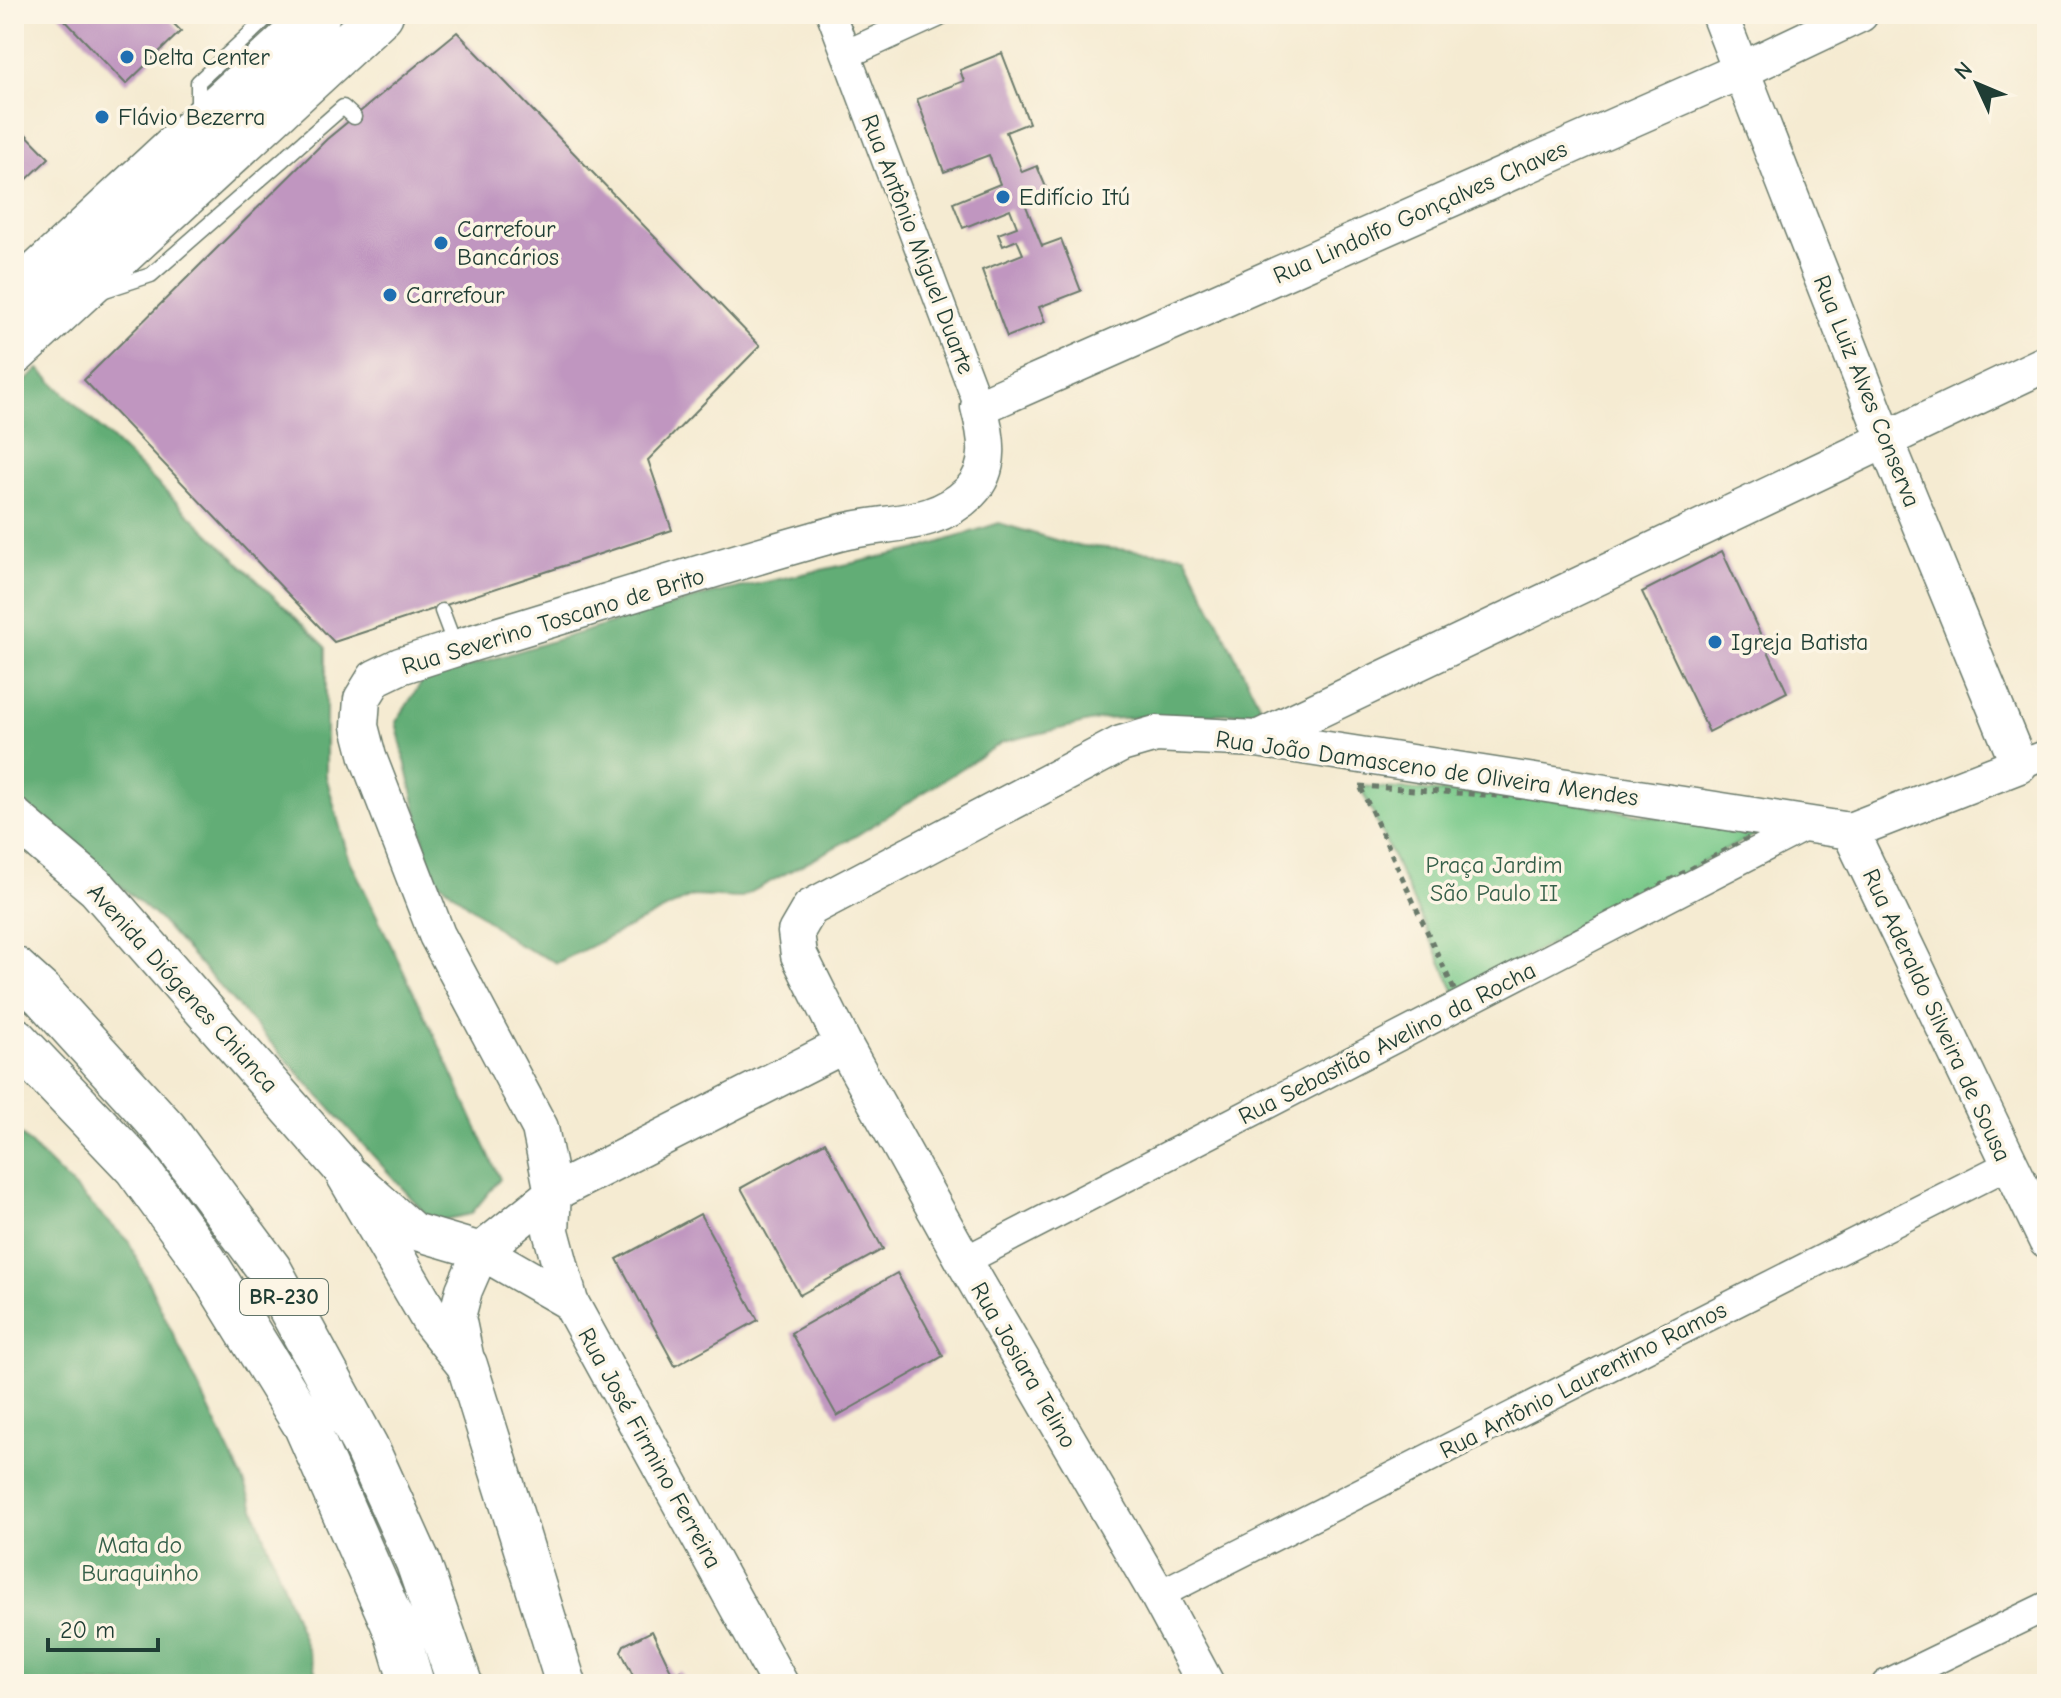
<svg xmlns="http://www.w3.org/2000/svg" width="2061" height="1698" viewBox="0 0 2061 1698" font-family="'Comic Neue',sans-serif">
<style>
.green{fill:#79c98a;stroke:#4c835f;stroke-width:2}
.forest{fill:#62ad76;stroke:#407555;stroke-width:2}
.building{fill:#c096c0}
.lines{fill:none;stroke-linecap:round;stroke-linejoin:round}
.service-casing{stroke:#6a7a6b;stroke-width:17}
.minor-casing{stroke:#6a7a6b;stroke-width:31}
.tertiary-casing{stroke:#6a7a6b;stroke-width:39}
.secondary-casing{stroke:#6a7a6b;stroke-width:43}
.primary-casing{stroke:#6a7a6b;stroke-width:47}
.trunk-casing{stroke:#6a7a6b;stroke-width:47}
.path{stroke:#6a7a6b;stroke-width:5;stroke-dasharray:6 6;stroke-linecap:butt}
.service{stroke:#fff;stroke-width:14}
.minor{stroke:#fff;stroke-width:28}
.tertiary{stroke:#fff;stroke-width:36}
.secondary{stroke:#fff;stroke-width:40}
.primary{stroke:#fff;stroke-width:44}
.trunk{stroke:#fff;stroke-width:44}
.poi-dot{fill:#1f6fb2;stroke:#fcf5e5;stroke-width:3}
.labels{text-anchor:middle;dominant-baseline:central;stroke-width:7;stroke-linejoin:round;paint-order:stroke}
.shield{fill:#fcf5e5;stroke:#617469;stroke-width:2}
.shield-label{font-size:22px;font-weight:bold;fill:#1f3d34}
.poi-label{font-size:24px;fill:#1f3d34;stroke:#fcf5e5;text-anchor:start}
.street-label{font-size:24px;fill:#1f3d34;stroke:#fcf5e5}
.park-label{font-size:24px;fill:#36604a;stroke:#fcf5e5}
</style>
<rect width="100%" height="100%" fill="#fcf5e5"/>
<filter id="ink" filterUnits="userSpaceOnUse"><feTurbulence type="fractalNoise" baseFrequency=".0125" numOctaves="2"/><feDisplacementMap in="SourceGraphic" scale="16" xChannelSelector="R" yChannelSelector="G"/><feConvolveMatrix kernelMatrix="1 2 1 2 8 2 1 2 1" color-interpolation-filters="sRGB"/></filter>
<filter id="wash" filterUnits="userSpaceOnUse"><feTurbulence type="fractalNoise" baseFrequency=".006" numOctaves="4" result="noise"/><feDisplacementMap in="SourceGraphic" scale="32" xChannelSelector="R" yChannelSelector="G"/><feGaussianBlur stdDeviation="1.8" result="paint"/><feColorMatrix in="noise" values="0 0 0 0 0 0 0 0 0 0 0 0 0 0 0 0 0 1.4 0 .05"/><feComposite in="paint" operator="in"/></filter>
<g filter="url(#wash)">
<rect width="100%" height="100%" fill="#f5ebd2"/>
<path class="green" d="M 1360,786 L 1553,800 L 1756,834 L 1456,994 Z"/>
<path class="forest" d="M 39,369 L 326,647 L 326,776 L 348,856 L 439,1045 L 500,1179 L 471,1214 L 433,1222 L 159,919 L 14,795 L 14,392 Z
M 999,523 L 1072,545 L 1185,555 L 1263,712 L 1102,719 L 1003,742 L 856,836 L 740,898 L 692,896 L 557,963 L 517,944 L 432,876 L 396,722 L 423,680 L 706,595 L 922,548 Z
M 14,1128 L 129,1242 L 245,1484 L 320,1684 L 14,1684 Z"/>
<g id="blocks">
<path class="building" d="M 59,14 L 164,14 L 181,31 L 126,84 Z
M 457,32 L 760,346 L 648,460 L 672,530 L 334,642 L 84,380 L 327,139 Z
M 1002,53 L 1029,123 L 1006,132 L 1022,172 L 1037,166 L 1048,192 L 1024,201 L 1042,246 L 1061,239 L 1081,291 L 1039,307 L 1045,322 L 1007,337 L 982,270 L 1023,254 L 1017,240 L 1003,246 L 998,234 L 1017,227 L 1010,209 L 963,228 L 953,203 L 1000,184 L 989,155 L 944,172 L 917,99 L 964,81 L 960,70 Z
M 14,122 L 49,158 L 14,192 Z
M 1722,551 L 1787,692 L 1709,732 L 1642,592 Z
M 825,1142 L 883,1249 L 800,1295 L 741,1188 Z
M 700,1214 L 758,1320 L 675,1366 L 617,1259 Z
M 897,1273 L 943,1356 L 837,1416 L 791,1333 Z
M 652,1631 L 673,1675 L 681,1671 L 687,1684 L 637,1684 L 621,1651 L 624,1645 Z"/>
</g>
</g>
<g filter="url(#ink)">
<use href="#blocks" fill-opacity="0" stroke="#6a7a6b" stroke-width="2"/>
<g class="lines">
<g class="service-casing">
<path id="service" d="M 198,114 L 198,82 L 271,14
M 105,290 L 151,275 L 343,107 L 354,117
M 442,611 L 456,648"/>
</g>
<g class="minor-casing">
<path id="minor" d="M 831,14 L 979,407
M 847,54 L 935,14
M 2019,765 L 2047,754
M 964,1261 L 1810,824
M 1158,1595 L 2008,1165
M 1886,1684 L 2047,1606"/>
</g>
<g class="tertiary-casing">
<path id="tertiary" d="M 1719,14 L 1886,441 L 2019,765 L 1850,831
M 1257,739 L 2047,363
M 1850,831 L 2047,1241
M 353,1177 L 413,1231 L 481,1251 L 570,1302 L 780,1684
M 570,1302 L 551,1231 L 553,1193 L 540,1128 L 437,935 L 368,757 L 360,726 L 362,699 L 375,678 L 400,666 L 456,648 C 584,610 711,568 839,533 C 885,520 933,529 970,492 C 993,469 987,436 979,407 L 1742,70 L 1860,14
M 467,1365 L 457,1317 L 464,1290 L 481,1251 L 553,1193 L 844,1045
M 1206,1684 L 1158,1595 L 964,1261 L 844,1045 L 799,955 L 796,932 L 810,908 L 1121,744 L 1156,734 L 1257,739 L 1850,831"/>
</g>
<g class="secondary-casing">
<path id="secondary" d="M 14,818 L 97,888 L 342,1167 L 432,1321 L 467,1365 L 566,1684"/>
</g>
<g class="primary-casing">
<path id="primary" d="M 14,296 L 318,14
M 14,353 L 381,14"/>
</g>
<g class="trunk-casing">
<path id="trunk" d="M 14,969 L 44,996 L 165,1129 L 269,1269 L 366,1447 L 418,1562 L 460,1684
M 14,1039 L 136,1167 L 205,1262 L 306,1426 L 396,1630 L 412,1684"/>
</g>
<path class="path" d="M 1360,786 L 1553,800 L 1756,834 L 1456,994 Z"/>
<use href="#service" class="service"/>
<use href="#minor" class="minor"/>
<use href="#tertiary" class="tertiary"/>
<use href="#secondary" class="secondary"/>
<use href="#primary" class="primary"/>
<use href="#trunk" class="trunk"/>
</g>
</g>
<g class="poi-dot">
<circle cx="127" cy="57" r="8"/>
<circle cx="102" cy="117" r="8"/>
<circle cx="1003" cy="197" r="8"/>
<circle cx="441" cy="243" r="8"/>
<circle cx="390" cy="295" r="8"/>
<circle cx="1715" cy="642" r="8"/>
</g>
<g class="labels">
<rect class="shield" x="240" y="1279" width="88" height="36" rx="6"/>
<g class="shield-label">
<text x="284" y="1297">BR-230</text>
</g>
<g class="poi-label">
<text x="143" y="57">Delta Center</text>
<text x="118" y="117">Flávio Bezerra</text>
<text x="1019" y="197">Edifício Itú</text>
<text x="457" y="229">Carrefour<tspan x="457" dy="28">Bancários</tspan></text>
<text x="406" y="295">Carrefour</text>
<text x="1731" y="642">Igreja Batista</text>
</g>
<g class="street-label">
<text transform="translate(1420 212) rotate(-24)">Rua Lindolfo Gonçalves Chaves</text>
<text transform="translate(918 244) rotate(69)">Rua Antônio Miguel Duarte</text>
<text transform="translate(1867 391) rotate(68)">Rua Luiz Alves Conserva</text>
<text transform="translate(553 621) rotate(-17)">Rua Severino Toscano de Brito</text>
<text transform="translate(1427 768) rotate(8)">Rua João Damasceno de Oliveira Mendes</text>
<text transform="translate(183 988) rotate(48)">Avenida Diógenes Chianca</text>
<text transform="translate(1937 1015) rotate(65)">Rua Aderaldo Silveira de Sousa</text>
<text transform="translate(1387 1043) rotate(-27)">Rua Sebastião Avelino da Rocha</text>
<text transform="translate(1024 1365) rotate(60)">Rua Josiara Telino</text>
<text transform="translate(1583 1380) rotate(-27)">Rua Antônio Laurentino Ramos</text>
<text transform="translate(650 1448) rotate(61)">Rua José Firmino Ferreira</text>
</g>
<g class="park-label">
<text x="1494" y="865">Praça Jardim<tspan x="1494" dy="28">São Paulo II</tspan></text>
<text x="140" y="1545">Mata do<tspan x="140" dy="28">Buraquinho</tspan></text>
</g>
</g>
<rect width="2061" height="1698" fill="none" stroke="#fcf5e5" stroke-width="48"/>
<g transform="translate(1977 84) rotate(314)" stroke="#fcf5e5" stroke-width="6" paint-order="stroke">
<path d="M0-6L14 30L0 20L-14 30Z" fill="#1f3d34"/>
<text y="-12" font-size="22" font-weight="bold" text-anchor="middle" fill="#1f3d34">N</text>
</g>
<path d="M48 1638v12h110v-12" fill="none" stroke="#1f3d34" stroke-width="4"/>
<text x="60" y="1638" font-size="24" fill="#1f3d34" stroke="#fcf5e5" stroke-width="6" paint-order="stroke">20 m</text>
</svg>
